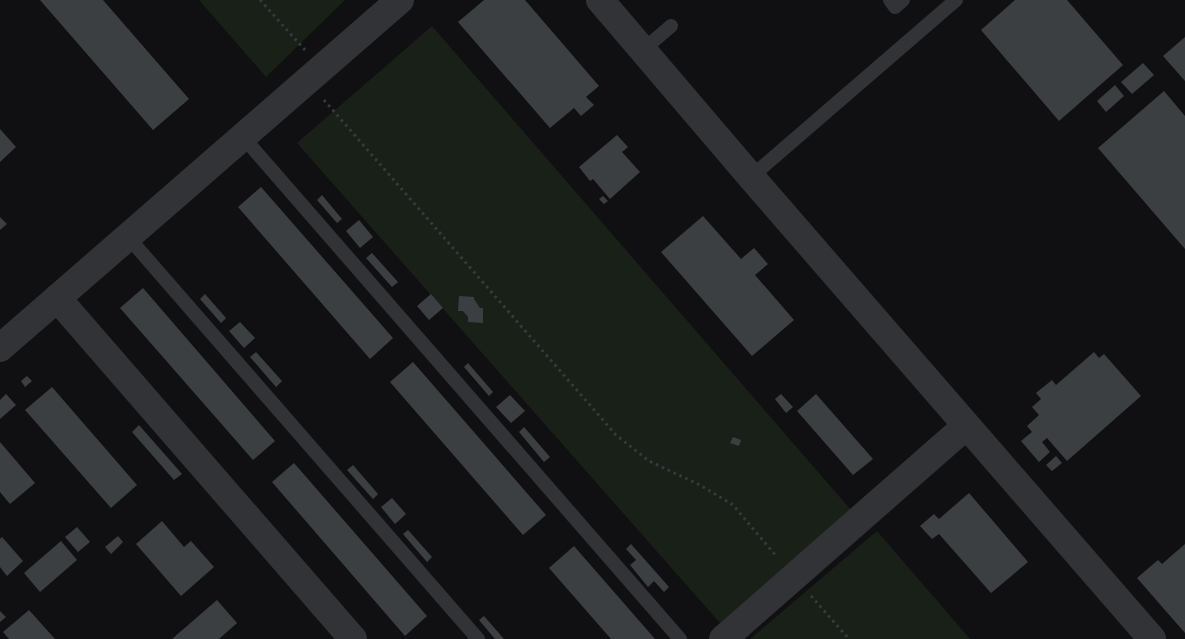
<svg xmlns="http://www.w3.org/2000/svg" width="1185" height="639" viewBox="0 0 1185 639" font-family="'Open Sans',sans-serif">
<style>
.green{fill:#192018}
.building{fill:#3c3f42}
.lines{fill:none;stroke-linecap:round;stroke-linejoin:round}
.path{stroke:#373a3e;stroke-width:3;stroke-dasharray:2.5 4;stroke-linecap:butt}
.service{stroke:#313337;stroke-width:14}
.minor{stroke:#313337;stroke-width:28}
.tertiary{stroke:#313337;stroke-width:28}
</style>
<rect width="100%" height="100%" fill="#101012"/>
<path class="green" d="M 199,0 L 345,0 L 266,77 Z
M 432,26 L 851,510 L 720,623 L 297,143 Z
M 877,531 L 970,639 L 750,639 Z"/>
<path class="building" d="M 40,0 L 103,0 L 189,99 L 153,130 Z
M 484,0 L 525,0 L 599,86 L 586,97 L 594,105 L 581,116 L 574,108 L 550,128 L 458,22 Z
M 1015,0 L 1067,0 L 1123,65 L 1059,121 L 981,30 Z
M 1185,37 L 1185,81 L 1163,56 Z
M 1143,63 L 1154,75 L 1132,94 L 1121,82 Z
M 1115,85 L 1124,96 L 1106,112 L 1097,101 Z
M 1164,91 L 1185,116 L 1185,249 L 1098,148 Z
M 0,129 L 16,147 L 0,162 Z
M 617,135 L 628,147 L 622,152 L 640,172 L 610,199 L 593,179 L 590,181 L 579,167 Z
M 261,187 L 393,338 L 370,359 L 238,207 Z
M 322,195 L 342,219 L 337,223 L 317,200 Z
M 603,196 L 608,201 L 604,204 L 599,199 Z
M 703,216 L 741,259 L 754,248 L 768,264 L 755,275 L 794,320 L 752,356 L 661,252 Z
M 0,217 L 7,224 L 0,230 Z
M 359,220 L 373,237 L 360,248 L 346,231 Z
M 372,253 L 398,282 L 392,287 L 366,258 Z
M 143,288 L 275,441 L 253,460 L 120,308 Z
M 205,294 L 226,318 L 221,323 L 200,299 Z
M 431,294 L 443,308 L 429,320 L 417,306 Z
M 459,296 L 474,297 L 474,299 L 480,308 L 483,308 L 483,323 L 468,322 L 468,317 L 463,311 L 458,311 Z
M 240,322 L 255,338 L 244,348 L 229,331 Z
M 256,352 L 282,381 L 276,387 L 250,357 Z
M 1094,352 L 1099,358 L 1104,354 L 1141,396 L 1067,461 L 1047,438 L 1042,442 L 1050,452 L 1039,462 L 1021,441 L 1032,432 L 1027,426 L 1039,415 L 1032,407 L 1041,399 L 1036,393 L 1052,380 L 1056,385 Z
M 413,362 L 546,515 L 523,535 L 390,382 Z
M 468,363 L 493,392 L 489,396 L 464,367 Z
M 27,376 L 32,381 L 25,387 L 21,381 Z
M 52,387 L 137,485 L 111,508 L 25,410 Z
M 6,394 L 16,405 L 0,419 L 0,400 Z
M 781,394 L 793,407 L 786,413 L 775,399 Z
M 816,394 L 873,459 L 853,475 L 797,411 Z
M 510,395 L 525,411 L 511,423 L 496,407 Z
M 139,425 L 182,474 L 174,480 L 132,432 Z
M 524,427 L 550,457 L 544,462 L 519,432 Z
M 733,437 L 741,440 L 739,446 L 730,443 Z
M 0,442 L 35,483 L 10,504 L 0,492 Z
M 1056,456 L 1062,463 L 1052,471 L 1046,465 Z
M 294,463 L 427,616 L 405,636 L 272,482 Z
M 353,465 L 378,494 L 373,499 L 347,470 Z
M 969,493 L 1028,562 L 991,593 L 939,534 L 932,539 L 920,526 L 934,514 L 939,519 Z
M 392,498 L 406,514 L 395,524 L 381,507 Z
M 162,521 L 184,547 L 191,541 L 214,567 L 181,596 L 136,544 Z
M 77,527 L 90,542 L 78,552 L 65,537 Z
M 408,530 L 432,557 L 427,562 L 403,534 Z
M 118,536 L 123,542 L 111,554 L 105,547 Z
M 2,537 L 23,561 L 7,576 L 0,567 L 0,539 Z
M 61,541 L 77,560 L 40,592 L 24,573 Z
M 631,544 L 669,587 L 664,592 L 654,581 L 648,587 L 630,565 L 636,560 L 626,549 Z
M 1185,544 L 1185,633 L 1137,578 L 1158,560 L 1162,564 Z
M 574,546 L 655,639 L 611,639 L 549,568 Z
M 217,600 L 237,623 L 219,639 L 172,639 Z
M 29,610 L 55,639 L 9,639 L 3,632 Z
M 0,611 L 6,617 L 0,622 Z
M 484,616 L 504,639 L 495,639 L 479,620 Z"/>
<g class="lines">
<path class="path" d="M 260,0 L 305,50
M 324,100 L 616,435 L 649,461 L 700,485 L 733,505 L 777,557
M 811,596 L 849,639"/>
<path class="service" d="M 890,0 L 895,7 L 903,0
M 643,50 L 671,26
M 243,137 L 680,639
M 751,177 L 956,0
M 128,237 L 478,639"/>
<path class="minor" d="M 723,639 L 966,426"/>
<path class="tertiary" d="M 600,0 L 751,177 L 1152,639
M 57,298 L 353,639
M 0,348 L 400,0"/>
</g>
</svg>
